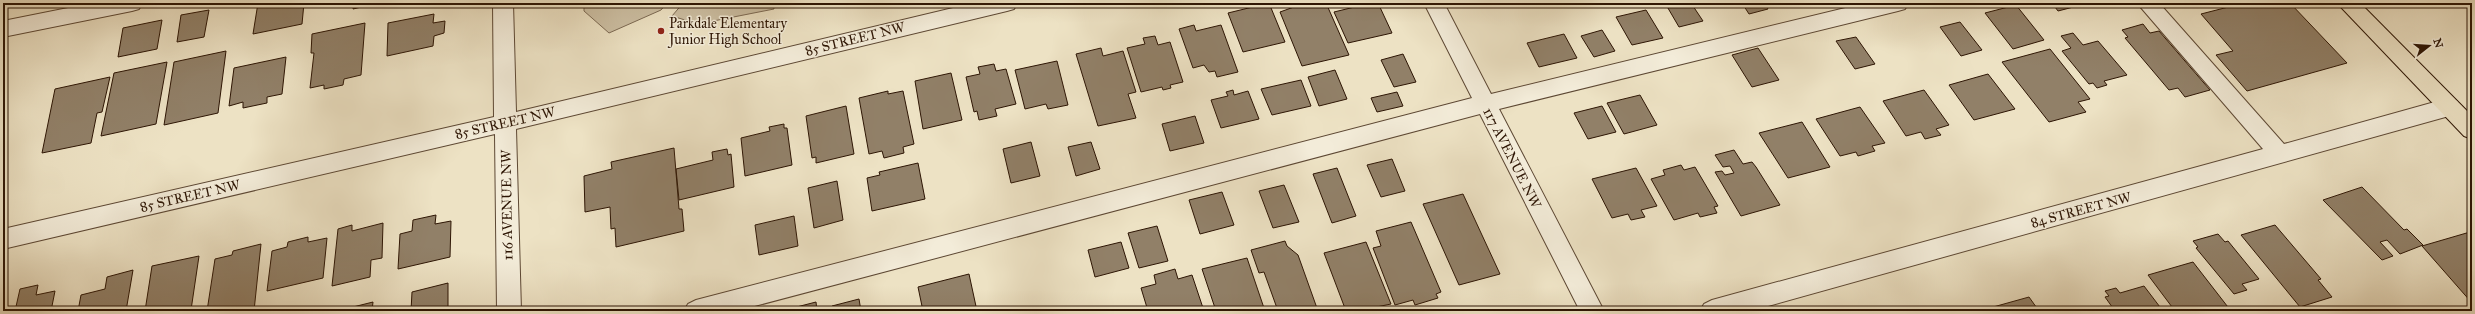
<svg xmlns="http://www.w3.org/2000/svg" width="2475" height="314" viewBox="0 0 2475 314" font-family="'IM FELL Great Primer',serif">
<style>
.green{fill:#ccbfa3;stroke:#7c6a54}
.building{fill:#918068;stroke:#2d1504}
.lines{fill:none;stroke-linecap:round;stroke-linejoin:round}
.minor-casing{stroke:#5d4834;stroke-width:2}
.major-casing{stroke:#2d1504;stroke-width:2}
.minor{fill:#f3ecd9;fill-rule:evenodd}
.major{fill:#ede2c4;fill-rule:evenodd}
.poi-dot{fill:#8f2418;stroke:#f3ecd9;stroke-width:1.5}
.labels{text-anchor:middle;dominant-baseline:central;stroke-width:3;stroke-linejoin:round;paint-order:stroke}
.poi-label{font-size:14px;fill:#2d1504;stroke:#f3ecd9;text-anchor:start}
.street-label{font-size:14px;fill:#2d1504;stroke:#f3ecd9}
</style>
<rect width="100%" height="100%" fill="#ede2c4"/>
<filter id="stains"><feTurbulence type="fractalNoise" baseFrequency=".005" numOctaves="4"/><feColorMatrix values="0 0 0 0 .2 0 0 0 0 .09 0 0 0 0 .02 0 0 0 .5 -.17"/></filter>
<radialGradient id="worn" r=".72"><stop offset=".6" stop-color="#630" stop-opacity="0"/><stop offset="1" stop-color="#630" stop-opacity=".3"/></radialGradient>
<path class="green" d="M 584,3 L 667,3 L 661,10 L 609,33 L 584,11 Z
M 683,3 L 773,3 L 774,9 L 698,24 L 672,16 Z"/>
<path class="building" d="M 258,3 L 304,3 L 302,24 L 253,34 Z
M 354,3 L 378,3 L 353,9 Z
M 1269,3 L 1285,42 L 1243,52 L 1228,13 Z
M 1305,3 L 1311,3 L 1313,6 L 1326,3 L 1349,55 L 1302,66 L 1280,12 Z
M 1371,3 L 1378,3 L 1392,33 L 1348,43 L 1334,12 Z
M 1665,3 L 1691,3 L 1703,21 L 1679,27 Z
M 1742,3 L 1765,3 L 1768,9 L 1749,14 Z
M 2052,3 L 2084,3 L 2085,4 L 2058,11 Z
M 2244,3 L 2290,3 L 2347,63 L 2247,91 L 2216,55 L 2233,51 L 2201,14 Z
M 2016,5 L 2044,40 L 2013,49 L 1985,13 Z
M 209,10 L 204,37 L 177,42 L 181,15 Z
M 1646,10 L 1663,38 L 1632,45 L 1616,17 Z
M 434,14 L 433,23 L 445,21 L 444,33 L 434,36 L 433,46 L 387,56 L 388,23 Z
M 162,20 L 157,49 L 118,57 L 123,28 Z
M 1960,22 L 1982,50 L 1961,56 L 1940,27 Z
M 365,23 L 361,75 L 344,79 L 343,85 L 324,89 L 324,85 L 310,88 L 314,53 L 311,53 L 312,34 Z
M 2143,24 L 2150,33 L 2159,31 L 2210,90 L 2185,97 L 2178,88 L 2169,90 L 2125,38 L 2128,37 L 2122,30 Z
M 1194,25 L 1196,31 L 1221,25 L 1238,72 L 1217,77 L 1215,71 L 1209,72 L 1204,65 L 1193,68 L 1179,29 Z
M 1602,30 L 1615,51 L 1594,57 L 1581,36 Z
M 2073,33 L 2083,45 L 2098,41 L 2127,75 L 2104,81 L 2107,85 L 2097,88 L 2093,83 L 2089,84 L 2062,51 L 2071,48 L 2061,36 Z
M 1564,34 L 1577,58 L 1539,67 L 1527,43 Z
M 1155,36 L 1158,45 L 1170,42 L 1183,82 L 1170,85 L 1171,88 L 1163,90 L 1162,87 L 1141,92 L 1127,48 L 1145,44 L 1143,38 Z
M 1856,37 L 1875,64 L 1855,69 L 1836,41 Z
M 1101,48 L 1103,56 L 1123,51 L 1136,92 L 1128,94 L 1136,118 L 1098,126 L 1076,54 Z
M 1758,48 L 1779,80 L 1752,87 L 1732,55 Z
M 2050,49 L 2090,99 L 2078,102 L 2086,112 L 2049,122 L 2002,62 Z
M 226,51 L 218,113 L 164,125 L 174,62 Z
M 1403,54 L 1416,82 L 1394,87 L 1381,60 Z
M 286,57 L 282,94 L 267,97 L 267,103 L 243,108 L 243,102 L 229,106 L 234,68 Z
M 1057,61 L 1068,105 L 1048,109 L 1046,104 L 1025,109 L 1015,70 Z
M 167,62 L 156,124 L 101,136 L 114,73 Z
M 994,64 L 996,71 L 1006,69 L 1016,104 L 995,109 L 997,116 L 979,120 L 977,111 L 974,112 L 966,77 L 980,74 L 978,67 Z
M 1335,70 L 1347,99 L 1319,106 L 1308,77 Z
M 951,73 L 962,120 L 923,129 L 915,81 Z
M 1988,74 L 2015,109 L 1974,120 L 1949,85 Z
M 110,77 L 102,112 L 97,113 L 91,143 L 42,153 L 55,89 Z
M 1301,80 L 1311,106 L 1272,115 L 1261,89 Z
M 1233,90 L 1234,95 L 1248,91 L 1259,119 L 1221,128 L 1211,100 L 1228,96 L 1226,92 Z
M 1924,90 L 1949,125 L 1936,129 L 1941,135 L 1925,139 L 1921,132 L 1906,136 L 1883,101 Z
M 888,91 L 888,94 L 903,91 L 914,144 L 903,147 L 904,153 L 884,158 L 882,151 L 869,154 L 859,98 Z
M 1397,92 L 1403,106 L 1377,112 L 1371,98 Z
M 1640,95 L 1657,125 L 1624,134 L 1607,103 Z
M 846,106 L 854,154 L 816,163 L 816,157 L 812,158 L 806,116 Z
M 1602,106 L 1616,132 L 1588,139 L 1574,113 Z
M 1860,107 L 1885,143 L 1872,146 L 1875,151 L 1858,156 L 1856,152 L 1840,156 L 1816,119 Z
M 1195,116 L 1204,143 L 1170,151 L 1162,124 Z
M 1802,122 L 1830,167 L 1788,178 L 1759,133 Z
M 784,124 L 784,128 L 787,128 L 792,165 L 745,176 L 741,138 L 770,131 L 769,127 Z
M 1031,142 L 1040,176 L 1011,183 L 1003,149 Z
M 1091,142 L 1100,169 L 1076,176 L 1068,147 Z
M 674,148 L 679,209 L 682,209 L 684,231 L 616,247 L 615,228 L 611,229 L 610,207 L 585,212 L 584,176 L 612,169 L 611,162 Z
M 727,149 L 728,155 L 731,154 L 734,187 L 679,200 L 676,169 L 713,160 L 712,152 Z
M 1734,150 L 1743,164 L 1752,162 L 1756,167 L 1780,205 L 1741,216 L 1715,172 L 1722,171 L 1725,175 L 1734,173 L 1730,166 L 1723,167 L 1715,155 Z
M 1392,159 L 1405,191 L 1381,197 L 1367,165 Z
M 918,163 L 925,199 L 872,211 L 867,178 L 880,175 L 879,172 Z
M 1681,165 L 1684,170 L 1695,167 L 1718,206 L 1714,207 L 1717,213 L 1700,217 L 1698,213 L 1674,220 L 1651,179 L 1665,175 L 1663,170 Z
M 1337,168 L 1356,216 L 1332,223 L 1313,174 Z
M 1636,168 L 1657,206 L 1641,210 L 1645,217 L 1631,220 L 1628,214 L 1612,218 L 1592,179 Z
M 837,181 L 843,220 L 814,228 L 808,188 Z
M 1284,185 L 1299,222 L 1273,228 L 1259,191 Z
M 2362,187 L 2404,230 L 2407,229 L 2423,245 L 2400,254 L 2387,240 L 2380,242 L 2393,256 L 2382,260 L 2323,200 Z
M 1222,192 L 1234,225 L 1200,234 L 1189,200 Z
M 1463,194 L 1500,274 L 1459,285 L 1423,204 Z
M 436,215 L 435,224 L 451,221 L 450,257 L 398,269 L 400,234 L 412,231 L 413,220 Z
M 794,216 L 798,246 L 759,255 L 755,225 Z
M 1411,222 L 1441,292 L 1436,294 L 1438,298 L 1415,305 L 1413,300 L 1395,305 L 1373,248 L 1381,246 L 1376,231 Z
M 383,223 L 382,258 L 371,260 L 370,277 L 332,286 L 338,229 L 352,225 L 352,231 Z
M 2275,225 L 2321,279 L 2318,280 L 2332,297 L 2300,307 L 2241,235 Z
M 1157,226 L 1168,261 L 1139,268 L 1128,233 Z
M 2470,232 L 2472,235 L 2472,303 L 2422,246 Z
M 2218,234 L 2225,242 L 2228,241 L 2259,279 L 2242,284 L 2247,290 L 2234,294 L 2196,248 L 2198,247 L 2193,241 Z
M 308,237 L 308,242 L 327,238 L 323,278 L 267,291 L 272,251 L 287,247 L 288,242 Z
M 1285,241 L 1287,246 L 1298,255 L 1318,311 L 1278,311 L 1264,272 L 1259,273 L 1251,250 Z
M 1121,242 L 1129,268 L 1095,277 L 1088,250 Z
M 1366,242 L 1391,304 L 1357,311 L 1346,311 L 1324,253 Z
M 261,244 L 254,311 L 207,311 L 215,259 L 232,255 L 233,251 Z
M 199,256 L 191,310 L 145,311 L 152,266 Z
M 1247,258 L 1265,311 L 1216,311 L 1202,269 Z
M 2193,262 L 2231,311 L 2175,311 L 2148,275 Z
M 1175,269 L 1178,279 L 1192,275 L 1204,311 L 1148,311 L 1141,288 L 1156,284 L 1154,275 Z
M 133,270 L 126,311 L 78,311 L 81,295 L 105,289 L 107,277 Z
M 969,274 L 977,311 L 923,311 L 918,287 Z
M 448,283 L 448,311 L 411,311 L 412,292 Z
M 38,285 L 36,295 L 55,291 L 51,311 L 15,311 L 20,289 Z
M 2144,286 L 2163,311 L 2115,311 L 2105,297 L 2109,296 L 2105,291 L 2116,288 L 2120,293 Z
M 2029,297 L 2039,311 L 1986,309 Z
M 859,299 L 861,311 L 833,311 L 832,306 Z
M 373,302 L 372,311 L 337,311 Z
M 816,302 L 817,311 L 781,311 Z
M 1074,307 L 1075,311 L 1058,311 Z"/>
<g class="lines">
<g class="minor-casing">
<path id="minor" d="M 93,3 L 142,3 L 139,9 L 132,11 L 3,37 L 3,21 Z
M 493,3 L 513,3 L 516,112 L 974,3 L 1017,3 L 1014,9 L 1007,11 L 516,129 L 521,311 L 497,311 L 495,134 L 3,249 L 3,229 L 494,117 Z
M 1424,3 L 1444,3 L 1491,94 L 1866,3 L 1908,3 L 1905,9 L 1898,11 L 1499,109 L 1604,311 L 1580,311 L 1480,114 L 736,311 L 684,311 L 688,304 L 696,300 L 1472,98 Z
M 2137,3 L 2159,3 L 2284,144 L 2449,98 L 2457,101 L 2460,107 L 2457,113 L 2449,116 L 1750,311 L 1700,311 L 1704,304 L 1712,300 L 2263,149 Z"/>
</g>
<g class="major-casing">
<path id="major" d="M 2337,3 L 2360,3 L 2472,116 L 2472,139 L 2464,136 Z"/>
</g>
<use href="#minor" class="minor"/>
<use href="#major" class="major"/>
</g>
<circle class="poi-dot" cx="661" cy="31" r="4"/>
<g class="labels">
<g class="poi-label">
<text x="669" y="23">Parkdale Elementary<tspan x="669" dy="16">Junior High School</tspan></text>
</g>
<g class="street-label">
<text transform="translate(855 39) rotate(-14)">85 STREET NW</text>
<text transform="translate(505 123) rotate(-13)">85 STREET NW</text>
<text transform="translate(1512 158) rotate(63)">117 AVENUE NW</text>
<text transform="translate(190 196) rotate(-13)">85 STREET NW</text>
<text transform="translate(507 205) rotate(-91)">116 AVENUE NW</text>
<text transform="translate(2081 210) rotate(-15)">84 STREET NW</text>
</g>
</g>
<rect width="2475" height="314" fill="none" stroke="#ede2c4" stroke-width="16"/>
<rect x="4" y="4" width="2467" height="306" fill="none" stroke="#2d1504" stroke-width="2"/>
<rect x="8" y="8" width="2459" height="298" fill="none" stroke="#2d1504"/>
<g transform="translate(2429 46) rotate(73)" stroke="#f3ecd9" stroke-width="3" paint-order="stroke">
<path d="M0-3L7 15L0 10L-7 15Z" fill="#2d1504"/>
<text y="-6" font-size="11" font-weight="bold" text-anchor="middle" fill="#2d1504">N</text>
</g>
<rect width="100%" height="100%" filter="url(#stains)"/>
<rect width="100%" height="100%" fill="url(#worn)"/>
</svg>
